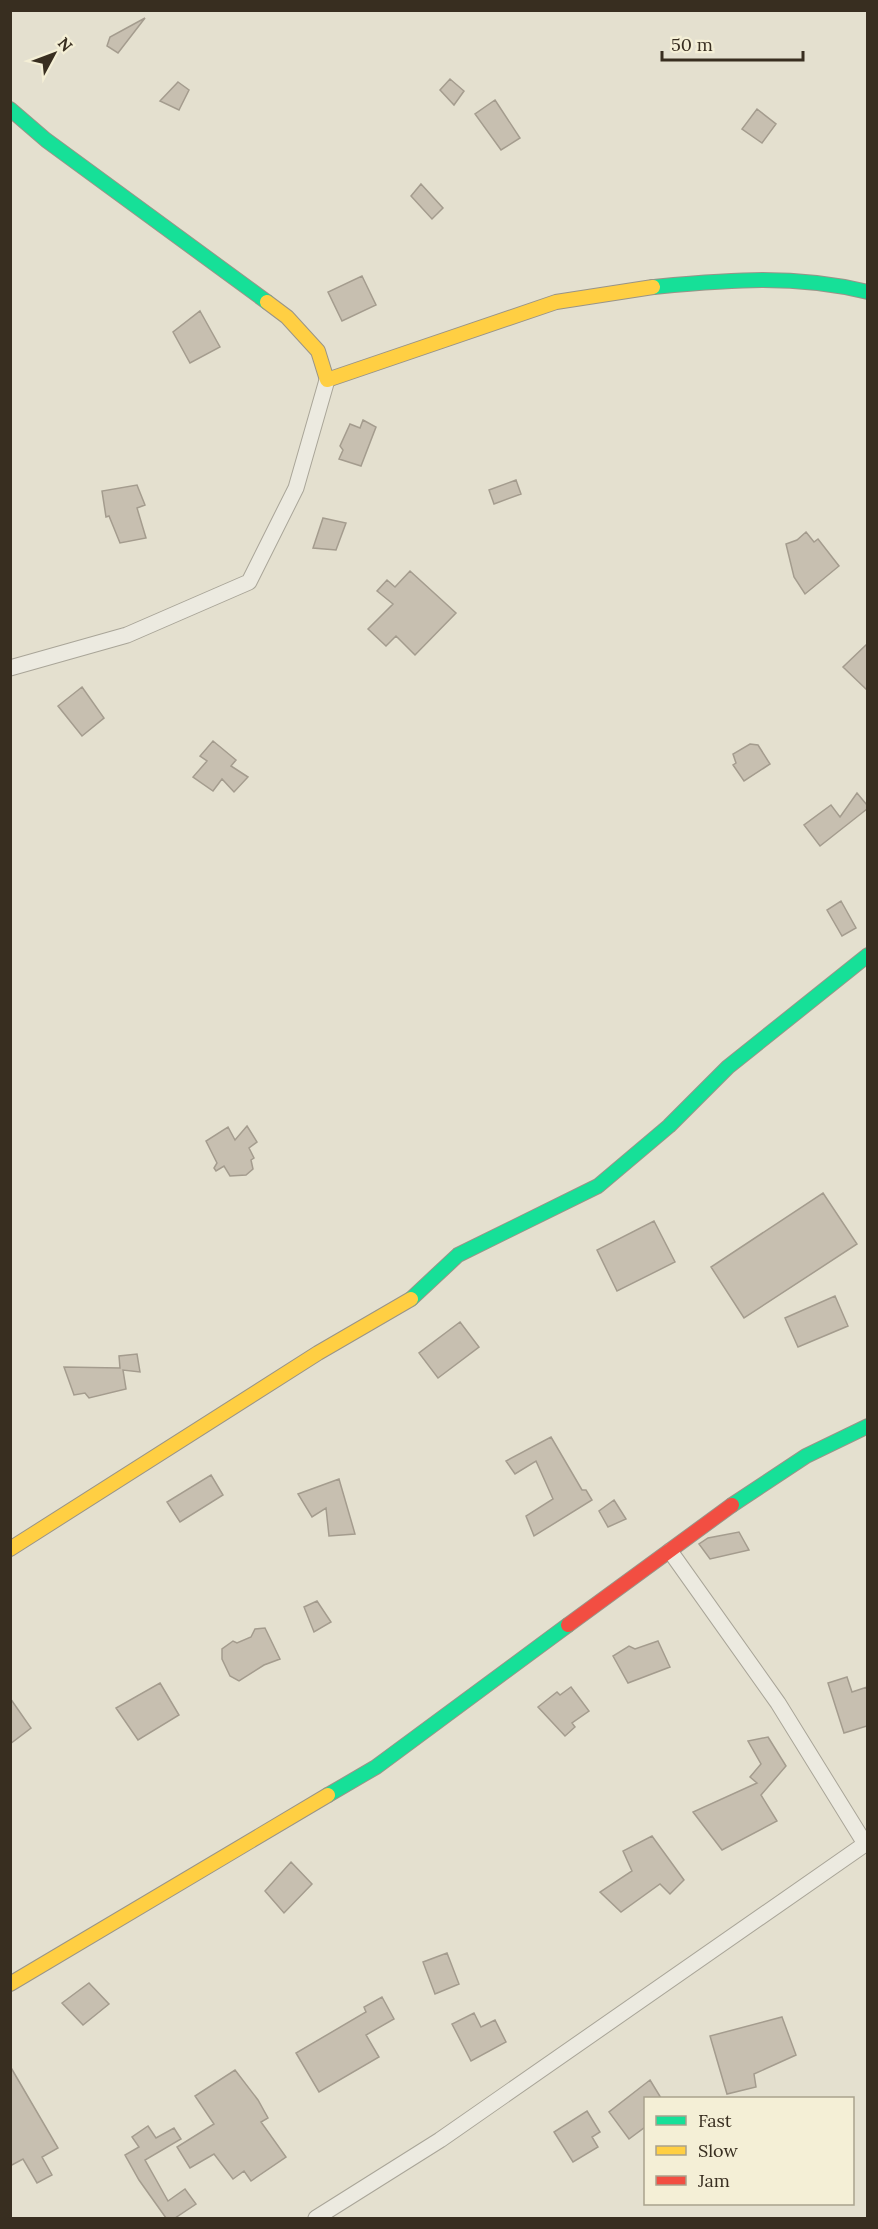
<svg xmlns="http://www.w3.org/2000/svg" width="878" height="2229" viewBox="0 0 878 2229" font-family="Lora,serif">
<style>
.building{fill:#c7bfb0;stroke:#a49c8e;stroke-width:1.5}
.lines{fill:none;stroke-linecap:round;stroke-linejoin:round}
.street-casing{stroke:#a9a598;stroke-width:17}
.fast-casing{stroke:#999488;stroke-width:16}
.slow-casing{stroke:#999488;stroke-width:16}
.jam-casing{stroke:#999488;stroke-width:16}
.street{stroke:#eceae0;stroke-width:15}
.fast{stroke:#16e098;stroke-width:14}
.slow{stroke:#ffcf43;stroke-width:14}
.jam{stroke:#f24e42;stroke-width:14}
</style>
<rect width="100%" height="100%" fill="#e4e0cf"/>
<path class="building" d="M 145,18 L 118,53 L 107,46 L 110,37 Z
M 450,79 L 464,91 L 454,105 L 440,90 Z
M 178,82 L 189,90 L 179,110 L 160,101 Z
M 495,100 L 520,138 L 501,150 L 475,114 Z
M 757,109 L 776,124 L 762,143 L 742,129 Z
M 421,184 L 443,208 L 432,219 L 411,196 Z
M 362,276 L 376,305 L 342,321 L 328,292 Z
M 200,311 L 220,347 L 190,363 L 173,332 Z
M 363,420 L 376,427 L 361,466 L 339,459 L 343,450 L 340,446 L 350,424 L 360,428 Z
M 516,480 L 521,494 L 494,504 L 489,490 Z
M 137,485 L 145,505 L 137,508 L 146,538 L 120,543 L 109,516 L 106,517 L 102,491 Z
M 323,518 L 346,523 L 336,550 L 313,548 Z
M 806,532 L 814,542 L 818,539 L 839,566 L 805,594 L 794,577 L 786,544 L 797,540 Z
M 410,571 L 456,613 L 415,655 L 396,636 L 386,646 L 368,629 L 393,604 L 377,591 L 387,580 L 395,587 Z
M 867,644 L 867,690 L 843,667 Z
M 82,687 L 104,718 L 82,736 L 58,706 Z
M 213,741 L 236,760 L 231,766 L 248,777 L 234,792 L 222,779 L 213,791 L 193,777 L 207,761 L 200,756 Z
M 750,744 L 758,745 L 770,764 L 744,781 L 733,765 L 736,763 L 733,754 Z
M 857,793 L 867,805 L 867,809 L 820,846 L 804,825 L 831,805 L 840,817 Z
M 841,901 L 856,928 L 842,936 L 827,910 Z
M 247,1126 L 257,1142 L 249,1148 L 254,1158 L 251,1160 L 253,1169 L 246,1175 L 230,1176 L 224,1166 L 216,1171 L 214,1168 L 217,1163 L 206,1141 L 228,1127 L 235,1140 Z
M 823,1193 L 857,1244 L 744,1318 L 711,1267 Z
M 654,1221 L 675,1262 L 617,1291 L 597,1250 Z
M 835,1296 L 848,1326 L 798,1347 L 785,1318 Z
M 460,1322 L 479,1347 L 438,1378 L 419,1353 Z
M 137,1354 L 140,1372 L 123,1370 L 126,1389 L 89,1398 L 85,1393 L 74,1395 L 64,1367 L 120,1368 L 119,1356 Z
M 551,1437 L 582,1490 L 586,1490 L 592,1500 L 534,1536 L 526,1516 L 553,1499 L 536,1461 L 515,1474 L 506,1461 Z
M 211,1475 L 223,1495 L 180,1522 L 167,1502 Z
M 339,1479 L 355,1534 L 329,1536 L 326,1508 L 312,1517 L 298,1494 Z
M 614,1500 L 626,1519 L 608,1527 L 599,1511 Z
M 739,1532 L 749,1550 L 710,1559 L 699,1544 L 708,1538 Z
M 317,1601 L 331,1622 L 314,1632 L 304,1607 Z
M 265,1628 L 280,1659 L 264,1665 L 239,1681 L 230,1676 L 222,1659 L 222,1649 L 233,1641 L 237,1643 L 251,1637 L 255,1629 Z
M 658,1641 L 670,1667 L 628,1683 L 613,1656 L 629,1646 L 635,1649 Z
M 847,1677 L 852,1692 L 867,1687 L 867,1726 L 844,1733 L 828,1683 Z
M 160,1683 L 179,1715 L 138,1740 L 116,1708 Z
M 571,1687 L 589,1711 L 572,1723 L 575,1727 L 565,1736 L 538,1707 L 557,1692 L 560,1695 Z
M 10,1698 L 31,1728 L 10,1744 Z
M 768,1737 L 786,1766 L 761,1795 L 777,1821 L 722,1850 L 693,1812 L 757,1783 L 750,1777 L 761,1764 L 748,1741 Z
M 652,1836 L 684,1880 L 670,1894 L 660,1884 L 621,1912 L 600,1892 L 632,1871 L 623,1851 Z
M 291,1862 L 312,1884 L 284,1913 L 265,1891 Z
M 447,1953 L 459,1984 L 435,1994 L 423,1962 Z
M 89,1983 L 109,2004 L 83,2025 L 62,2003 Z
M 382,1997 L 394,2019 L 366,2035 L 379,2057 L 319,2092 L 296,2053 L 366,2012 L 364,2007 Z
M 474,2013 L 481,2027 L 495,2020 L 506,2042 L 471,2061 L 452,2024 Z
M 782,2017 L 796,2055 L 754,2074 L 756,2087 L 727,2094 L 710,2036 Z
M 10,2066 L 58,2148 L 42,2157 L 52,2175 L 37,2183 L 23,2159 L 10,2166 Z
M 235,2070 L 258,2100 L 268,2118 L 261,2122 L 286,2157 L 251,2181 L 244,2171 L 233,2179 L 214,2154 L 190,2168 L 177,2147 L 214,2124 L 195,2096 Z
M 650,2080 L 661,2098 L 645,2098 L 645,2127 L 629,2139 L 609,2112 Z
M 587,2111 L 600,2132 L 592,2137 L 598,2147 L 573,2162 L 554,2132 Z
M 148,2126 L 156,2138 L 174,2128 L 181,2139 L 145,2160 L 168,2201 L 185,2189 L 196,2204 L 175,2218 L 166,2218 L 139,2180 L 125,2155 L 139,2147 L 132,2137 Z"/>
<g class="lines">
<g class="street-casing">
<path id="street" d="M 10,668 L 127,635 L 249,582 L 296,488 L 327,380
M 670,1551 L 778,1703 L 864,1842
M 316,2218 L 440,2140 L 868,1842"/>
</g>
<g class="fast-casing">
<path id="fast" d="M 10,109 L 46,140 L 267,302
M 653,287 C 730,280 792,274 868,292
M 411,1299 L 458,1255 L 598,1186 L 669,1126 L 728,1067 L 868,955
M 732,1505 L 806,1456 L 868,1426
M 328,1795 L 376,1767 L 568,1625"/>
</g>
<g class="slow-casing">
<path id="slow" d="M 267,302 L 287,317 L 318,351 L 327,380 L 556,302 L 653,287
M 10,1549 L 318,1353 L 411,1299
M 10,1984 L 328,1795"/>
</g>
<g class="jam-casing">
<path id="jam" d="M 568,1625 L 732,1505"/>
</g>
<use href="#street" class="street"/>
<use href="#fast" class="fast"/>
<use href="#slow" class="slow"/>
<use href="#jam" class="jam"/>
</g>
<rect width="878" height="2229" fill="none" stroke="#382e20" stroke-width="24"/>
<rect x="644" y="2097" width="210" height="108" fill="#f4efd6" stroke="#a9a28d" stroke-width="1.5"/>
<rect x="656" y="2116" width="30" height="9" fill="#16e098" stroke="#a9a28d" stroke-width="1.5"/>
<text x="698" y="2127" font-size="18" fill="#382e20">Fast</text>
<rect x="656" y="2146" width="30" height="9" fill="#ffcf43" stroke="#a9a28d" stroke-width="1.5"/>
<text x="698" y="2157" font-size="18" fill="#382e20">Slow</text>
<rect x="656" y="2176" width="30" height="9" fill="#f24e42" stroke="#a9a28d" stroke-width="1.5"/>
<text x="698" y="2187" font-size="18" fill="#382e20">Jam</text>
<g transform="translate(54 54) rotate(49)" stroke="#f4efd6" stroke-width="4.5" paint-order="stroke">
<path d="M0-4.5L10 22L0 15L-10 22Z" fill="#382e20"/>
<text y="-9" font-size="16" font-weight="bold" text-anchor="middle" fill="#382e20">N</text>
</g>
<path d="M662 51v9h141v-9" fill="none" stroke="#382e20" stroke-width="3"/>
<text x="671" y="51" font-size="18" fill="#382e20" stroke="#f4efd6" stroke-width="4.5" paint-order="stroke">50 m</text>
</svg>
